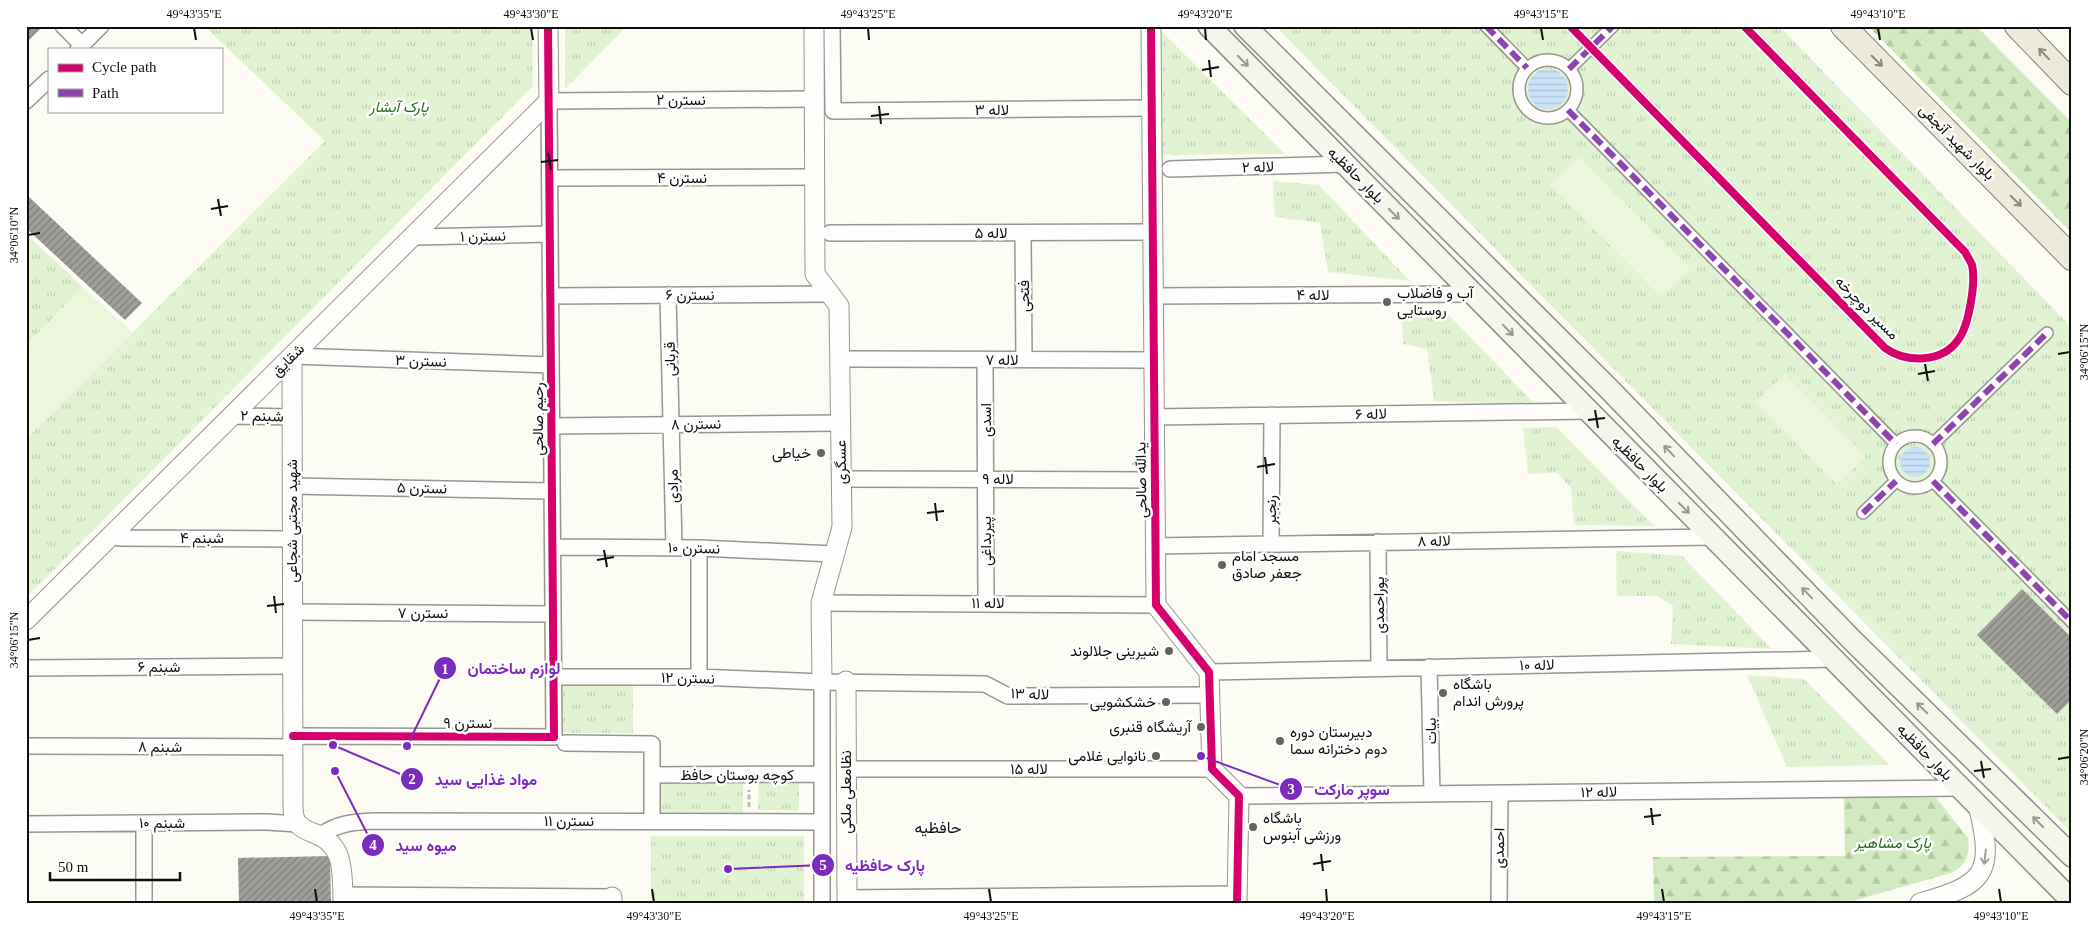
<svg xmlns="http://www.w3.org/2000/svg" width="2098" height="929" viewBox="0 0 2098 929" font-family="'Times New Roman',Vazirmatn,serif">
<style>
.grass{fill:url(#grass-tufts)}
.forest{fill:url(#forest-firs)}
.pitch{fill:#edf6dd}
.water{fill:url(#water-rules)}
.building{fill:url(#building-hatch)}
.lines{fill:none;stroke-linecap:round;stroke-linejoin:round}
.pedestrian-casing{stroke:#969592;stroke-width:14}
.minor-casing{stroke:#969592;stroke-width:18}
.tertiary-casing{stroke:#969592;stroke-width:21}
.secondary-casing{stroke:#8c8c89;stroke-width:24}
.primary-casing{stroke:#83837f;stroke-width:26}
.path{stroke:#b9b9b8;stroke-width:3;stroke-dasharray:5 2.5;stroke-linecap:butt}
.pedestrian{stroke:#fffefd;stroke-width:11}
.minor{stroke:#fffefd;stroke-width:15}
.tertiary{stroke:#fffefd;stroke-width:19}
.secondary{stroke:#f5f5eb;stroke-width:21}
.primary{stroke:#edeada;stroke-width:24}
.quiet{stroke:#8e44ad;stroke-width:6;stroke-dasharray:12 6;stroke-linecap:butt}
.cycleway-casing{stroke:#fff;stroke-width:11}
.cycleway{stroke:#d6006c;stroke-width:8}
.oneway{stroke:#89877f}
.oneway2{stroke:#999993}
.oneway3{stroke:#9f9e9e}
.ticks{fill:none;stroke:#0f0f0f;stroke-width:2}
.poi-dot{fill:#62625f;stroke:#fff;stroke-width:2}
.labels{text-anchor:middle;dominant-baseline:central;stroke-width:5;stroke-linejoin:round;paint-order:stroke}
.street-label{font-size:15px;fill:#0f0f0f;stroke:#fff}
.park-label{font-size:15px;font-style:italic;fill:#236a1c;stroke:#fff}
.poi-label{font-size:15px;fill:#0f0f0f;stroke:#fff;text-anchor:start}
.neighbourhood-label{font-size:16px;fill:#0f0f0f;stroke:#fff}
.leader{fill:none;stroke:#7b2cbf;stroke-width:2}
.callout-dot{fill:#7b2cbf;stroke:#fff;stroke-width:2}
.mark-label{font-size:15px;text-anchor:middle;font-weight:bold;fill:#fff}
.callout-label{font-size:16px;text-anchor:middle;font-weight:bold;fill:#7b2cbf;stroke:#fff;stroke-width:5;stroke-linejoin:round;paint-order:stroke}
.neatline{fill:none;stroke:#0f0f0f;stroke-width:2}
.ticks-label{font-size:12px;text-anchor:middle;fill:#0f0f0f}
</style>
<defs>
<pattern id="grass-tufts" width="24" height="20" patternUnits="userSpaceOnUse" patternTransform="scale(1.25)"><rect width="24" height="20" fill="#e2f3d4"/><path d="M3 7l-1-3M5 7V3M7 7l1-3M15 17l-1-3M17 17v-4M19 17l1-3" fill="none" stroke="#c1cfb5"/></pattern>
<pattern id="forest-firs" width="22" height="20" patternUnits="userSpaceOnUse" patternTransform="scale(1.25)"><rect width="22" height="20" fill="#d2eac1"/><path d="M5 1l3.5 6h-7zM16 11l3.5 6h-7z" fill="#b3c8a5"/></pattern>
<pattern id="water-rules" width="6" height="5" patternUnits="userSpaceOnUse" patternTransform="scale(1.25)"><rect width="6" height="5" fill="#cae2f8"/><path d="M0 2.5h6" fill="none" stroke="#acc1d3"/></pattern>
<pattern id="building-hatch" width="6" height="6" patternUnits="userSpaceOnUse" patternTransform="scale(1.25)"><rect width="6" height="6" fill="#a09e99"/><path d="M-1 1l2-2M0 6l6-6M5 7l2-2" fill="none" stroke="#817f7b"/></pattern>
</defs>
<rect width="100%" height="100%" fill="#fcfbf4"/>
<path class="grass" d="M 204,26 L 532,26 L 533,86 L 26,598 L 26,439 L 325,141 Z
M 565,26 L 627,26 L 565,89 Z
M 1275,26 L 1779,26 L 2072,328 L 2072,833 Z
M 1161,31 L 1285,154 L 1162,155 Z
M 1273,181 L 1319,185 L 1410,281 L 1328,272 L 1320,223 L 1275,217 Z
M 26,234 L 83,287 L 26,346 Z
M 1442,308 L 1535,404 L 1434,401 L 1427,349 L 1403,344 L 1402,313 Z
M 1556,427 L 1654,526 L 1574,525 L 1571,488 L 1557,473 L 1528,474 L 1523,428 Z
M 1616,551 L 1682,556 L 1772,649 L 1671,644 L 1673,606 L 1657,596 L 1617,596 Z
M 1747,675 L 1804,679 L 1890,765 L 1787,767 Z
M 558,683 L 633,683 L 633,733 L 557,733 Z
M 660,781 L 743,781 L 743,815 L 660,815 Z
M 758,782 L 799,782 L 799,811 L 758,810 Z
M 651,836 L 804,836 L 804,903 L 651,903 Z"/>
<path class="forest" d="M 1868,26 L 1976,26 L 2072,123 L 2072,233 Z
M 1844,798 L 1936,798 L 1968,838 C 1970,855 1967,865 1951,873 L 1846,903 L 1654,903 L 1653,857 L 1845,856 Z"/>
<path class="pitch" d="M 1579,157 L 1690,269 L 1661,297 L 1550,185 Z
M 83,287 L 133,333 L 26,439 L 26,346 Z
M 1785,374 L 1866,457 L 1837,485 L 1755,402 Z"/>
<path class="water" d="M1528 89a20 20 0 1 1 40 0a20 20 0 1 1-40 0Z
M1900 462a15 15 0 1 1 30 0a15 15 0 1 1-30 0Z"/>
<path class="building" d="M 26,26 L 43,26 L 26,43 Z
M 29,197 L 142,303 L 125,320 L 26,228 L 26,199 Z
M 2022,589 L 2072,638 L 2072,699 L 2057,714 L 1977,635 Z
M 330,856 L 331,903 L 239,903 L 238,858 Z"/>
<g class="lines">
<g class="pedestrian-casing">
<path id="pedestrian" d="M 1486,26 L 1527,68
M1519 89a29 29 0 1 1 58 0a29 29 0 1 1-58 0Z
M 1569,69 L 1613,26
M 1568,110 L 1896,444
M1889 462a26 26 0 1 1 52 0a26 26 0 1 1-52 0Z
M 1933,444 L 2047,333
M 1933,481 L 2072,622
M 1863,513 L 1896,481"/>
</g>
<g class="minor-casing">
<path id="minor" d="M 63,26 L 82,45
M 832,26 L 833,111 L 1151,108
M 78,49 L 101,26
M 26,101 L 49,79
M 1170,169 L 1345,164
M 550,178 L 815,177
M 830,233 L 1152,232
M 1023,233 L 1024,360
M 416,237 L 550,234
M 668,295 L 674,548
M 550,296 L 829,294
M 1153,296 L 1474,294
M 292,356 L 551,365
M 851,359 L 1153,360
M 985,360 L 986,603
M 232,416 L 292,417
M 1154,417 L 1588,411
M 551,426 L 840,423
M 841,479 L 1155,480
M 292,486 L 552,491
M 114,532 L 119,538 L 292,539
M 1378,542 L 1379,668
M 1271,544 L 1272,415
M 1155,546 L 1713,537
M 553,547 L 699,548 L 834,554
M 699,548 L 699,677
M 821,603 L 1156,605
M 293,612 L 553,614
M 1429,667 L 1432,794
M 26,668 L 293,666
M 1209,672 L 1834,659
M 554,677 L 699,677 L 822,682 L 985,684 L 1008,696 L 1210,695
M 293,736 L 554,737 L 549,101 L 813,99
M 565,743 L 652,744 L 652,822
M 26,746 L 293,747
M 846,769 L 1212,769
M 652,775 L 822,774
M 1239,796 L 1960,788
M 26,824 L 267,822 L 298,824
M 321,835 C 338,823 354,822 374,821 L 821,822
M 343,895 L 612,897
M 847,898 L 1237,894
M 144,903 L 144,823
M 822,903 L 822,682
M 1499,903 L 1500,793"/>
</g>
<g class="tertiary-casing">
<path id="tertiary" d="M 814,26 L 815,274 L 839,306 L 842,527 L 821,603 L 822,682
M 1151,26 L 1156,605 L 1209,672 L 1212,769 L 1239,796 L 1237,903
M 292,356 L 293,806 C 293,811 293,819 298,824 C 309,836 326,831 337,853 C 343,863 343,891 343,903
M 26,620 L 549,101 L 548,26
M 846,681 L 847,898 L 848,903
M 612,897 L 612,903
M 1920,903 C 1983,885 1995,875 1979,809"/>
</g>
<g class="secondary-casing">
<path id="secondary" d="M 1209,26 L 2072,901
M 1245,26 L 1609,389 L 1852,640 L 2072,856"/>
</g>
<g class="primary-casing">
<path id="primary" d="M 1843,26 L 2072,258
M 2017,26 L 2072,83"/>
</g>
<path class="path" d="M 749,807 L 749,790"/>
<use href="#pedestrian" class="pedestrian"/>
<use href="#minor" class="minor"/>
<use href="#tertiary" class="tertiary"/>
<use href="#secondary" class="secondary"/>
<use href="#primary" class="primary"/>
<path class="quiet" d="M 1486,26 L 1527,68
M 1569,69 L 1613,26
M 1568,110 L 1896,444
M 1933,444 L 2047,333
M 1933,481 L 2072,622
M 1863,513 L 1896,481"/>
<g class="cycleway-casing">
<path id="cycleway" d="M 1151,26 L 1156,605 L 1209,672 L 1212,769 L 1239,796 L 1237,903
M 1570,26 L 1885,348 C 1906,363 1942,363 1958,340 C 1969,326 1976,282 1972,265 C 1970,260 1967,256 1965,252 L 1744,26
M 293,736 L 554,737 L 548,26"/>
</g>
<use href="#cycleway" class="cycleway"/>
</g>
<defs><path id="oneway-shaft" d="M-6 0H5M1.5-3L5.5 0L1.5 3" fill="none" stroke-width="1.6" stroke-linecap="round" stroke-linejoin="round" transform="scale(1.25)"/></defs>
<g class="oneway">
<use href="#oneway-shaft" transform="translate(2044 54) rotate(-134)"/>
<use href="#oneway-shaft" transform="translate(1877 61) rotate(45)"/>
<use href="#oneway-shaft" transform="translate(2016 201) rotate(45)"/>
</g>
<g class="oneway2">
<use href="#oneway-shaft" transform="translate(1243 61) rotate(45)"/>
<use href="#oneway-shaft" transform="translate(1394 214) rotate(45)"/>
<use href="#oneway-shaft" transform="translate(1508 330) rotate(46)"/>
<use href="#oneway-shaft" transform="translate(1669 451) rotate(-134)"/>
<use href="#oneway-shaft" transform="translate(1684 508) rotate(45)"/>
<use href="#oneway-shaft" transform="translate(1807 593) rotate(-134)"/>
<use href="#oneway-shaft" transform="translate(1922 708) rotate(-136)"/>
<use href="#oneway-shaft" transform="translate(2038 822) rotate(-135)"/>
</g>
<use class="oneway3" href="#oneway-shaft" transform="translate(1985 857) rotate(97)"/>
<path class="ticks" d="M 194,28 L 196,40M 531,28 L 533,40M 868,28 L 869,40M 1205,28 L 1206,40M 1541,28 L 1543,40M 1878,28 L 1880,40M 1209,60 L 1211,77M 1202,70 L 1219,67M 879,106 L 881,124M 871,116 L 889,114M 548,153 L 551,170M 541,162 L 558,160M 218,199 L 221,216M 211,209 L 228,206M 28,235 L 40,233M 2058,354 L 2070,352M 1925,364 L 1928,381M 1918,374 L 1935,371M 1595,410 L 1598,428M 1588,420 L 1605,418M 1265,457 L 1267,474M 1257,467 L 1275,464M 935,503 L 937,521M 927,513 L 944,511M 604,550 L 607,567M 597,560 L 614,557M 274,596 L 276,613M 267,606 L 284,604M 28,640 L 40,638M 2058,759 L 2070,757M 1981,761 L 1984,778M 1974,771 L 1991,769M 1651,808 L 1653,825M 1644,817 L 1661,815M 1321,854 L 1323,871M 1313,864 L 1331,861M 315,889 L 317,902M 652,889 L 654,902M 989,889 L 991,902M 1326,889 L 1327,902M 1662,889 L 1664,902M 1999,889 L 2001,902"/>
<g class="poi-dot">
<circle cx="1387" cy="302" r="5"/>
<circle cx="821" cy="453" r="5"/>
<circle cx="1222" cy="565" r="5"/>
<circle cx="1169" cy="651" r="5"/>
<circle cx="1443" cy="693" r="5"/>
<circle cx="1166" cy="702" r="5"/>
<circle cx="1201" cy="727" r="5"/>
<circle cx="1280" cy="741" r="5"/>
<circle cx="1156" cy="756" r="5"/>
<circle cx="1253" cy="827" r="5"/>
</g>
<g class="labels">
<g class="street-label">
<text x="681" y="100">نسترن ۲</text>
<text x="992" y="110">لاله ۳</text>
<text transform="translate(1957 142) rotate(45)">بلوار شهید آنجفی</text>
<text transform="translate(1258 167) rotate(-2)">لاله ۲</text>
<text transform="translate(1356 175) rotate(45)">بلوار حافظیه</text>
<text x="682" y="178">نسترن ۴</text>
<text x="991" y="233">لاله ۵</text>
<text transform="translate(483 236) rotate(-1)">نسترن ۱</text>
<text x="690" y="295">نسترن ۶</text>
<text x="1313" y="295">لاله ۴</text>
<text transform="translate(1024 296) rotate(-90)">فتحی</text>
<text transform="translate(1867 308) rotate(45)">مسیر دوچرخه</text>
<text transform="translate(670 359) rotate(-91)">قربانی</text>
<text transform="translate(288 360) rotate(-45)">شقایق</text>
<text x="1002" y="360">لاله ۷</text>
<text transform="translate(421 361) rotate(2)">نسترن ۳</text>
<text transform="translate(1371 414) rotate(-1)">لاله ۶</text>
<text transform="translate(262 416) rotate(1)">شبنم ۲</text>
<text transform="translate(538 419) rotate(-90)">رحیم صالحی</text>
<text transform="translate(986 420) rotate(-90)">اسدی</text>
<text transform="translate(696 424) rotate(-1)">نسترن ۸</text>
<text transform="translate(841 462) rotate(-91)">عسگری</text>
<text transform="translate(1640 464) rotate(45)">بلوار حافظیه</text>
<text x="998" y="479">لاله ۹</text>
<text transform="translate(1141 480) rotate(-91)">یدالله صالحی</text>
<text transform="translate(673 486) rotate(-91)">مرادی</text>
<text transform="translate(422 488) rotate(1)">نسترن ۵</text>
<text transform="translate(1271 510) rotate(-90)">رنجبر</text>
<text transform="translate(292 521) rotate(-90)">شهید مجتبی شجاعی</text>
<text x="202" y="538">شبنم ۴</text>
<text transform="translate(986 541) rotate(-90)">پیربداغی</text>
<text transform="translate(1434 541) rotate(-1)">لاله ۸</text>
<text transform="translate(694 548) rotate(1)">نسترن ۱۰</text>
<text x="988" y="603">لاله ۱۱</text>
<text transform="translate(1379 605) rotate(-90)">پوراحمدی</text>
<text x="423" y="613">نسترن ۷</text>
<text transform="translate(1537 665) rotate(-1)">لاله ۱۰</text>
<text x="159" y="667">شبنم ۶</text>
<text transform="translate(688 678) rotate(1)">نسترن ۱۲</text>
<text transform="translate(1030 694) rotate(2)">لاله ۱۳</text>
<text x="468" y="723">نسترن ۹</text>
<text transform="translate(1431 731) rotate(-91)">بیات</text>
<text x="160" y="747">شبنم ۸</text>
<text transform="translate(1925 752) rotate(46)">بلوار حافظیه</text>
<text x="1029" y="769">لاله ۱۵</text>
<text x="737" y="775">کوچه بوستان حافظ</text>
<text transform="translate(846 792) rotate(-90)">نظامعلی ملکی</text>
<text transform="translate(1599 792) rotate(-1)">لاله ۱۲</text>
<text x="569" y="821">نسترن ۱۱</text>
<text x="162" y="823">شبنم ۱۰</text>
<text transform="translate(1499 848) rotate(-89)">احمدی</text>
</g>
<g class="park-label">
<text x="399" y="107">پارک آبشار</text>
<text x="1893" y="843">پارک مشاهیر</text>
</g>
<g class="poi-label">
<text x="1397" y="293">آب و فاضلاب<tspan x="1397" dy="17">روستایی</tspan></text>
<text x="811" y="453" text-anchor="end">خیاطی</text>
<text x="1232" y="556">مسجد امام<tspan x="1232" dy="17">جعفر صادق</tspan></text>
<text x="1159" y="651" text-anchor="end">شیرینی جلالوند</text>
<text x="1453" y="684">باشگاه<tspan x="1453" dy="17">پرورش اندام</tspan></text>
<text x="1156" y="702" text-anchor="end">خشکشویی</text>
<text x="1191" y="727" text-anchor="end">آریشگاه قنبری</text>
<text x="1290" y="732">دبیرستان دوره<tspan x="1290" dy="17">دوم دخترانه سما</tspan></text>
<text x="1146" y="756" text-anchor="end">نانوایی غلامی</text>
<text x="1263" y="818">باشگاه<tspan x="1263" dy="17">ورزشی آبنوس</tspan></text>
</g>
<g class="neighbourhood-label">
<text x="938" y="827">حافظیه</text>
</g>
</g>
<path class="leader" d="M407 746L445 668M333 745L412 779M1201 756L1291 789M335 771L373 845M728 869L823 865"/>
<g class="callout-dot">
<circle cx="407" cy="746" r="5"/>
<circle cx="333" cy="745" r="5"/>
<circle cx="1201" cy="756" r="5"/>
<circle cx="335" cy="771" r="5"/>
<circle cx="728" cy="869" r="5"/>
<circle cx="445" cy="668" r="12"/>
<circle cx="412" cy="779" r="12"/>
<circle cx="1291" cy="789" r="12"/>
<circle cx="373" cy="845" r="12"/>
<circle cx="823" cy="865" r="12"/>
</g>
<g class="mark-label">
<text x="445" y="674">1</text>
<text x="412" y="784">2</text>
<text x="1291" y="794">3</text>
<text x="373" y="850">4</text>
<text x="823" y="870">5</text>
</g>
<g class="callout-label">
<text x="514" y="674">لوازم ساختمان</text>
<text x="486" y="785">مواد غذایی سید</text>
<text x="1352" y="795">سوپر مارکت</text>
<text x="426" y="851">میوه سید</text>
<text x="885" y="871">پارک حافظیه</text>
</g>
<rect width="2098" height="929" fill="none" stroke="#ffffff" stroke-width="55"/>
<rect x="48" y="48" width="175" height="65" fill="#ffffff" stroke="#9f9f9f"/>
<rect x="58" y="64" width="25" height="8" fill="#d6006c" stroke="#9f9f9f"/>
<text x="92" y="72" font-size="15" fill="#0f0f0f">Cycle path</text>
<rect x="58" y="89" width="25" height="8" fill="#8e44ad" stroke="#9f9f9f"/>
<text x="92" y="98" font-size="15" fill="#0f0f0f">Path</text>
<path d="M50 872v8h130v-8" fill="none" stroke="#0f0f0f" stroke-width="2.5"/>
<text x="58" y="872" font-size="15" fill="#0f0f0f" stroke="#ffffff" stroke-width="4" paint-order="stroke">50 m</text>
<rect x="28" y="28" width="2042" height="874" class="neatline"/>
<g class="ticks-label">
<text x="194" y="18">49°43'35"E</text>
<text x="531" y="18">49°43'30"E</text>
<text x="868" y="18">49°43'25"E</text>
<text x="1205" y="18">49°43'20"E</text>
<text x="1541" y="18">49°43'15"E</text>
<text x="1878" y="18">49°43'10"E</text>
<text transform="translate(14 235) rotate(-90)" y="4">34°06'10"N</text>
<text transform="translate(2084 352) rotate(-90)" y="4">34°06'15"N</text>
<text transform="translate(14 640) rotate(-90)" y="4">34°06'15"N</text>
<text transform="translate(2084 757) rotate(-90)" y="4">34°06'20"N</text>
<text x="317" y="920">49°43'35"E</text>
<text x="654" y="920">49°43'30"E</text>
<text x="991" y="920">49°43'25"E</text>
<text x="1327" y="920">49°43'20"E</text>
<text x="1664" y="920">49°43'15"E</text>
<text x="2001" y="920">49°43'10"E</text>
</g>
</svg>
